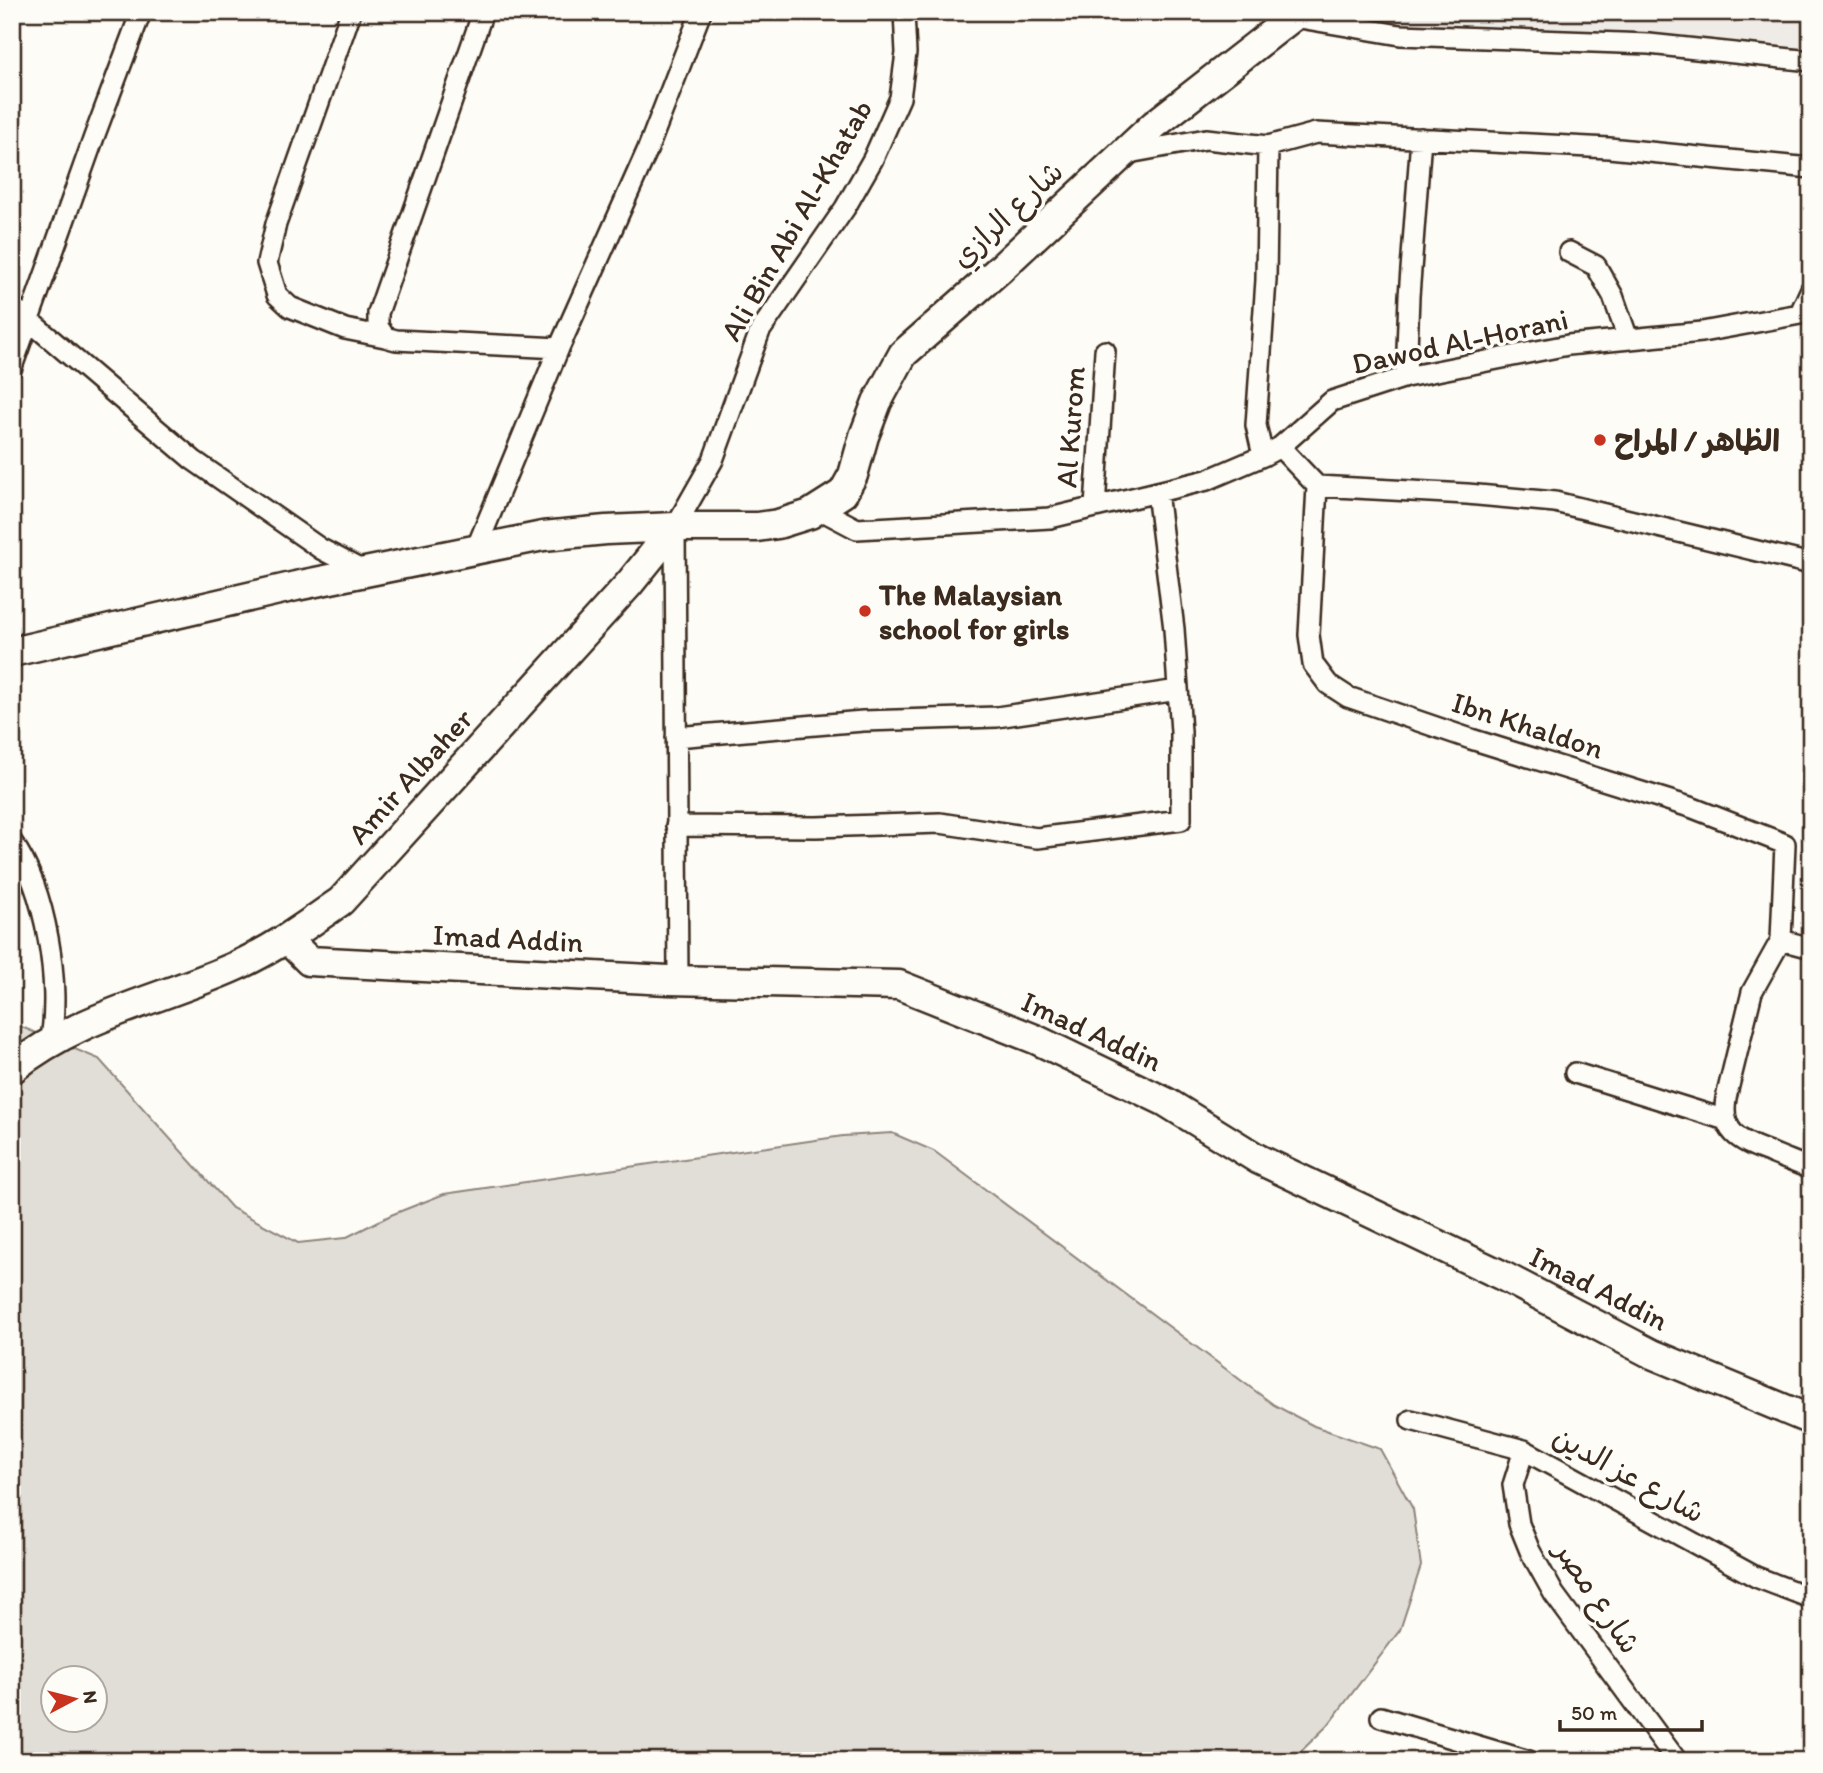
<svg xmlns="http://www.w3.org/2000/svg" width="1823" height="1773" viewBox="0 0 1823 1773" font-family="Itim,'Playpen Sans Arabic',sans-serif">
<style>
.built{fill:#efece7}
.green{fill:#e1ded7;stroke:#8e847a;stroke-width:2;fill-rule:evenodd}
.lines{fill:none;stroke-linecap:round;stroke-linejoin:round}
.street-casing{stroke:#3b2a1e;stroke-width:24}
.secondary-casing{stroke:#3b2a1e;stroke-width:33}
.street{stroke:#fdfcf7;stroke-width:19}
.secondary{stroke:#fdfcf7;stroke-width:28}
.poi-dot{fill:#c8321e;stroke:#fdfcf7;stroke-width:2.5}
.labels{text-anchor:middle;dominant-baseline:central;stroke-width:7;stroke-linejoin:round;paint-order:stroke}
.street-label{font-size:30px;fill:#3b2a1e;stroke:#fdfcf7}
.poi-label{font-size:30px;font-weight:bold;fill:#3b2a1e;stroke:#fdfcf7;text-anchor:start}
</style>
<rect width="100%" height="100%" fill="#fdfcf7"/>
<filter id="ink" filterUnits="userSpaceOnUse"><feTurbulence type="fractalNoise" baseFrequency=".0143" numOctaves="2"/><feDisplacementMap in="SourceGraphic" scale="14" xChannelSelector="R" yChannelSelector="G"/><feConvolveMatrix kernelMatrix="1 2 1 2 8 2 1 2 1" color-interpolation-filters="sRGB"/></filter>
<g filter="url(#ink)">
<path class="built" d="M 1299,12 L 1811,12 L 1811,62 L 1405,34 Z"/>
<path class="green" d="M 12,1023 L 99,1059 L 232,1208 L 298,1243 L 345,1238 L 391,1215 L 444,1194 L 843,1136 L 892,1133 L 934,1151 L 1274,1405 L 1314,1426 L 1380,1449 L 1413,1509 L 1421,1566 L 1400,1630 L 1328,1725 L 1291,1761 L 12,1761 ZM 52,1678 L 94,1678 L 94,1720 L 52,1720 Z"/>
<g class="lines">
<g class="street-casing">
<path id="street" d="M 351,12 L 276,224 L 267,263 L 277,295 L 290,307 L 345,329 L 385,337
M 483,12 L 378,313 L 378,326 L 385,337 L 396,340 L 559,348
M 1294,17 L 1400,35 L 1649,44 L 1811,61
M 1123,154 L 1206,139 L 1268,146 L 1316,133 L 1609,148 L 1811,168
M 1569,252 L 1596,266 L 1613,296 L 1628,339
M 12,306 L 193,460 L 321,549 L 365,572
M 1800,313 L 1811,289
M 12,367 L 94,137 L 141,12
M 1406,377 L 1409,296 L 1421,138
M 1280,447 L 1317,486 L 1467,494 L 1555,502 L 1811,564
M 1263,456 L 1256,425 L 1266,280 L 1268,146
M 1317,486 L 1309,635 L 1313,664 L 1328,684 L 1348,697 L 1471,739 L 1693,808 L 1785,844 L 1781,940 L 1811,948
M 1095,507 L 1105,351
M 819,509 L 857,529 L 1050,518 L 1207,480 L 1263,456 L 1280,447 L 1332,401 L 1406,377 L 1568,345 L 1702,332 L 1811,312
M 476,549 L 559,348 L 647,151 L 701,12
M 676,737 L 863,721 L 997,717 L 1178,690
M 676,826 L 816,827 L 940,823 L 1037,838 L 1181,820 L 1181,732 L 1174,629 L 1157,492
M 12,842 C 46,889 62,987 50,1043
M 1781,940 L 1752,992 L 1726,1098 C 1720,1134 1741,1141 1769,1152 C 1783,1158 1797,1163 1811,1169
M 678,980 L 675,527 L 713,460 L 760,331 L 845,208 L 873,159 L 900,98 L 906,53 L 904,12
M 1575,1073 L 1726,1120
M 1411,1420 L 1524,1450 L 1756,1577 L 1811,1598
M 1524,1450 L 1513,1485 L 1519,1524 L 1530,1551 L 1554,1594 L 1677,1761
M 1381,1717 L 1529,1761"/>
</g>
<g class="secondary-casing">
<path id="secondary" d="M 12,652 L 296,586 L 543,536 L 606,530 L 675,527
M 287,939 L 309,961 L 668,980 L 899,985 L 1035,1039 L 1166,1102 L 1258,1159 L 1501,1275 L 1652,1354 L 1811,1420
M 12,1069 C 78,1015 161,1000 236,966 C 274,949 307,925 341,901 L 629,584 L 675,527 L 757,527 L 778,524 L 810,514 L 843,493 L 853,475 L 864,436 L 877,402 L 903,354 L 1001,268 L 1154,125 L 1299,12"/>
</g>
<use href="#street" class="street"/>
<use href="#secondary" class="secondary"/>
</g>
</g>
<g class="poi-dot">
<circle cx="1600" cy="440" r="7"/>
<circle cx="865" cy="611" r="7"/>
</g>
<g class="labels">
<g class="street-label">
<text transform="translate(1007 214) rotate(-43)">شارع الرازي</text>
<text transform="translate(796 220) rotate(-60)">Ali Bin Abi Al-Khatab</text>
<text transform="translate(1460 341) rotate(-12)">Dawod Al-Horani</text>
<text transform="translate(1070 427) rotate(-86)">Al Kurom</text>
<text transform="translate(1528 725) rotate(18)">Ibn Khaldon</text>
<text transform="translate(410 776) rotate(-48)">Amir Albaher</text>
<text transform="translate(508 938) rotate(3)">Imad Addin</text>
<text transform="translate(1092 1031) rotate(25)">Imad Addin</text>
<text transform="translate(1599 1288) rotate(27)">Imad Addin</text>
<text transform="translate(1629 1474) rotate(29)">شارع عز الدين</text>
<text transform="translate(1598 1597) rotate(56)">شارع مصر</text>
</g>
<g class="poi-label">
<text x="1614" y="440">الظاهر / المراح</text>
<text x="879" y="594">The Malaysian<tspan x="879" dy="34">school for girls</tspan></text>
</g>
</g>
<rect width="1823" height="1773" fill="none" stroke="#fdfcf7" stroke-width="42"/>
<rect x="21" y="21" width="1781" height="1731" fill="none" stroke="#3b2a1e" stroke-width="2.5" filter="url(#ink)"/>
<g transform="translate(74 1699) rotate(83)"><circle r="33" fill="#fdfcf7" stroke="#afa8a0" stroke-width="2"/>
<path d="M0-5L12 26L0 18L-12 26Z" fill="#c8321e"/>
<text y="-10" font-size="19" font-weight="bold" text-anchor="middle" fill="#3b2a1e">N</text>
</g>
<path d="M1560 1720v10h142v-10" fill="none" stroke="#3b2a1e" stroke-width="3.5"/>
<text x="1571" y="1720" font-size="21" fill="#3b2a1e" stroke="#fdfcf7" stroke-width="5" paint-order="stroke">50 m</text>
</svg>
